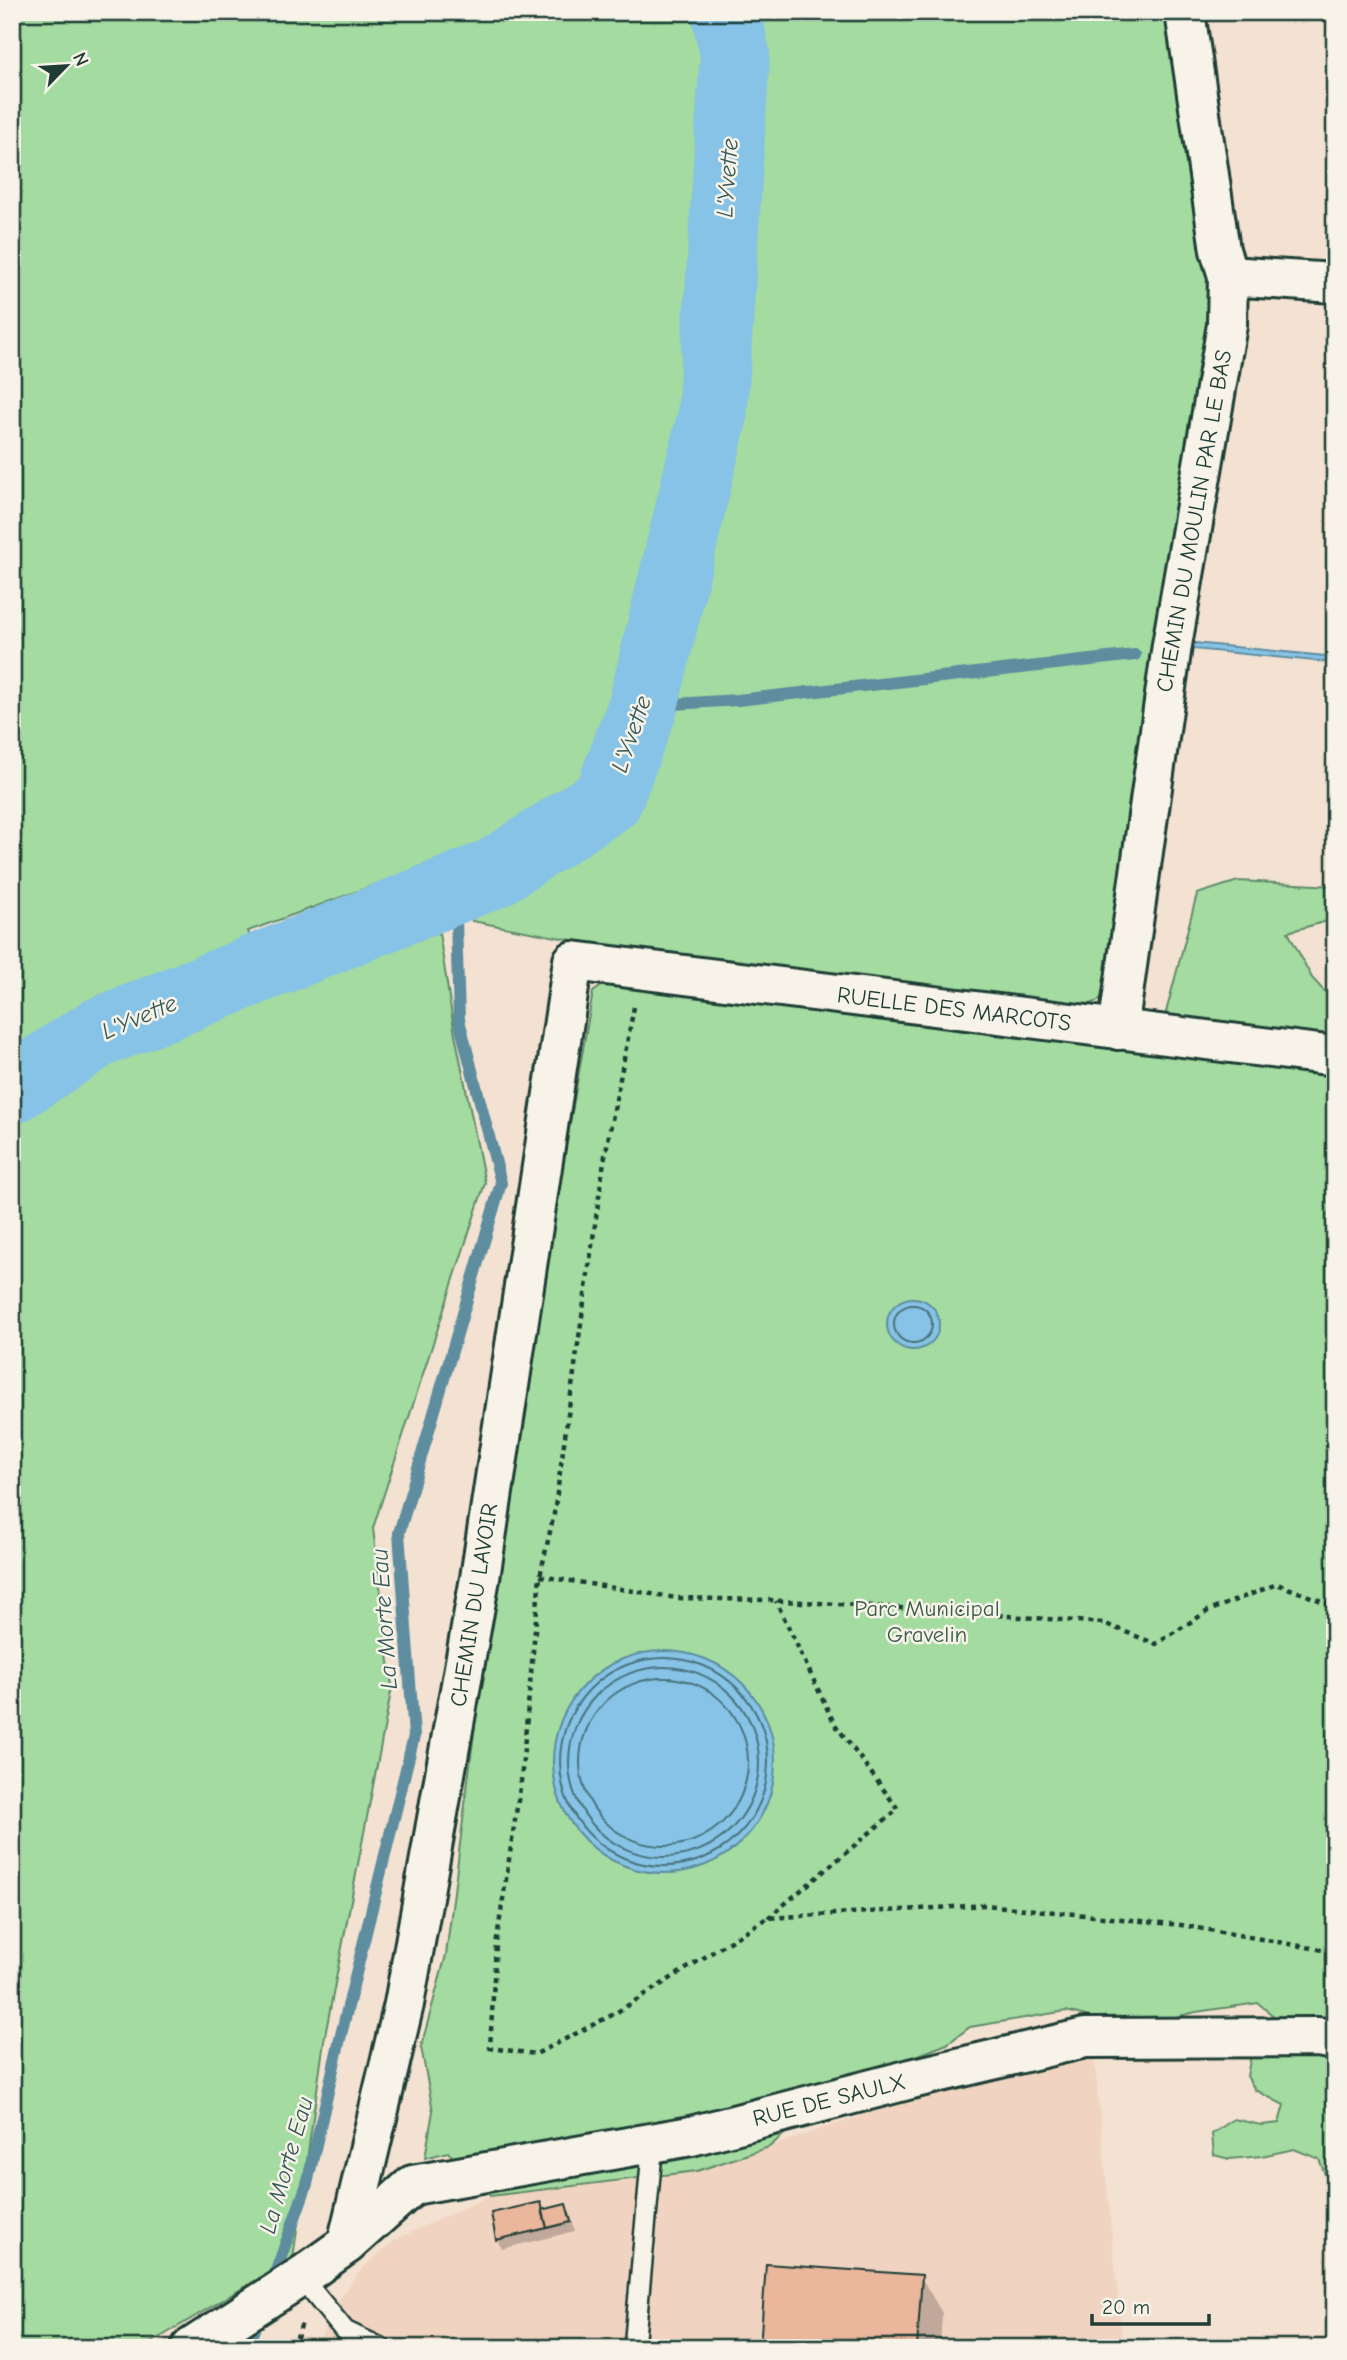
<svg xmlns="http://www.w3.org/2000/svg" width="1347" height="2360" viewBox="0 0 1347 2360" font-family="'Comic Neue',sans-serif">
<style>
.built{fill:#f0d4c1}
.green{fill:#a3dba0;stroke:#618c6a;stroke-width:2}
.water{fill:#86c3e6;stroke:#5d8d9f;stroke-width:2}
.shadow{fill:#0003}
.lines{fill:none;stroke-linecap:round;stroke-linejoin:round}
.shore{stroke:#48737b;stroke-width:2}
.stream{stroke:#5d8d9f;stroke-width:12}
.river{stroke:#86c3e6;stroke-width:70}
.building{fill:#eab79c;stroke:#1f3d34;stroke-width:2}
.lane-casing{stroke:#1f3d34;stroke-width:24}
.street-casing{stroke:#1f3d34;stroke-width:44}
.secondary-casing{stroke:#1f3d34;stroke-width:44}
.path{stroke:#1f3d34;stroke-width:4.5;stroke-dasharray:5 5;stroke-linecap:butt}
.lane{stroke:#f7f3e8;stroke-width:19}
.street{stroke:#f7f3e8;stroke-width:38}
.secondary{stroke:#f7f3e8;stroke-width:38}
.labels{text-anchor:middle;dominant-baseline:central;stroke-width:5;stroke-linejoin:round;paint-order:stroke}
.street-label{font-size:23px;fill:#1f3d34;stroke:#f7f3e8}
.park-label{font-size:23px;fill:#395d4a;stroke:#f7f3e8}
.water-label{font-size:24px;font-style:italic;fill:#345858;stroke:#f7f3e8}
</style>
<rect width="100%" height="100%" fill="#f3e1d1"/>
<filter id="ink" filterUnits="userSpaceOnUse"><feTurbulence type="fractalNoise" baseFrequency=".0143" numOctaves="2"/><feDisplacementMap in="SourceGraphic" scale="14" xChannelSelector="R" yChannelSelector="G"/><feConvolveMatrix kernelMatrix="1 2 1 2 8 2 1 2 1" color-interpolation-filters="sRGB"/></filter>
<g filter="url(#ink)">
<path class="built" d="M 1094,2057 L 1123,2348 L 316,2348 L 341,2295 L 361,2270 L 396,2239 L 490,2196 L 697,2171 L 1015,2064 Z"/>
<path class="green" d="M 12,12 L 697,12 L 708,52 L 674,506 L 632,693 L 612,747 L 575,790 L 484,845 L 248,931 L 267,986 L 438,926 L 454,1029 L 485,1183 L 373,1528 L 392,1687 L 324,2041 L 293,2258 L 142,2348 L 12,2348 Z
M 726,12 L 1175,12 L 1217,335 L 1108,990 L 1098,1001 L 1078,1009 L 677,960 L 472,921 L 472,901 L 628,808 L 712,418 L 735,54 Z
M 1238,881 L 1335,886 L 1335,919 L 1288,932 L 1312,978 L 1335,1003 L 1335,2200 L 1319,2159 L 1294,2149 L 1262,2156 L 1229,2159 L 1214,2155 L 1212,2134 L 1234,2119 L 1261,2125 L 1279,2123 L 1284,2105 L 1255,2090 L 1247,2076 L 1254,2040 L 1276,2018 L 1258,2003 L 1196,2012 L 1151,2023 L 1094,2018 L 1066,2011 L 970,2027 L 947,2044 L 843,2084 L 769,2147 L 697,2171 L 490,2196 L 448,2152 L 425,2158 L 433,2111 L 421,2047 L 446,1955 L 502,1511 L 593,992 L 618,974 L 1164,1020 L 1197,894 Z"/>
<path class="water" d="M 1174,641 L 1335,657 L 1335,663 L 1172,647 Z
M887 1324a26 26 0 1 1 52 0a26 26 0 1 1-52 0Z
M553 1762a111 111 0 1 1 222 0a111 111 0 1 1-222 0Z"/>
<path class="shadow" d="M 540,2204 L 544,2212 L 566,2206 L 571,2215 L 575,2231 L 502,2249 L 497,2240 L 493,2214 Z
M 921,2277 L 942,2313 L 940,2348 L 763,2348 Z"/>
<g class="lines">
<path class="shore" d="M894 1324a19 19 0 1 1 38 0a19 19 0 1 1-38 0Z
M560 1762a104 104 0 1 1 208 0a104 104 0 1 1-208 0Z
M569 1762a95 95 0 1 1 190 0a95 95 0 1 1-190 0Z
M580 1762a84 84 0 1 1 168 0a84 84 0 1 1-168 0Z"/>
<path class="stream" d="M 643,706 L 738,700 L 1135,655
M 272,2282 L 307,2184 L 339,2043 L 414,1736 L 399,1533 L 501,1183 L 459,1020 L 455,888
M 246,2348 L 260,2316"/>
<path class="river" d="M 12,1089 L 98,1033 L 494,873 L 608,799 L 643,706 L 712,418 L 735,54 L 726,12"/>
</g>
<path class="building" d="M 541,2202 L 547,2228 L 496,2240 L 491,2213 Z
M 566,2204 L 571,2222 L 547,2228 L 542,2210 Z
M 766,2264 L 922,2275 L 917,2348 L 760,2348 Z"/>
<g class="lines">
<g class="lane-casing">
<path id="lane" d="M 305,2274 L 313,2292 L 345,2331 L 381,2348
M 634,2348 L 653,2142"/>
</g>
<g class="street-casing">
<path id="street" d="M 1228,276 L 1335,283
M 1118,1030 L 1172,645 L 1227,325 L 1228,276 L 1220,250 L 1185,12
M 347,2244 L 404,2004 L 480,1578 L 573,961 L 1335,1056
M 347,2244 L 413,2185 L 691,2136 L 911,2079 L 1085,2038 L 1318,2037 L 1335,2040"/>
</g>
<g class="secondary-casing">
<path id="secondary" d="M 191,2348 L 305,2274 L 347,2244"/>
</g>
<path class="path" d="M 634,1007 L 604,1161 L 554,1514 L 540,1576 L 521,1781 L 496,1945 L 490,2048 L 536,2054 L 614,2014 L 767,1918 L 986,1905 L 1181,1925 L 1335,1952
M 540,1576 L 677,1598 L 767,1600 L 873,1606 L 1103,1623 L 1156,1644 L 1208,1611 L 1277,1584 L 1335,1606
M 768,1918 L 898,1809 L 834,1723 L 776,1601
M 293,2348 L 302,2323"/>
<use href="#lane" class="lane"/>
<use href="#street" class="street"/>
<use href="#secondary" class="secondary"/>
</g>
</g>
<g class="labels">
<g class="street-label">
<text transform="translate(1194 521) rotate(-80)">CHEMIN DU MOULIN PAR LE BAS</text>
<text transform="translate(954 1009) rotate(7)">RUELLE DES MARCOTS</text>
<text transform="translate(474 1605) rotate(-81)">CHEMIN DU LAVOIR</text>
<text transform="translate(829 2100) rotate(-14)">RUE DE SAULX</text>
</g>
<g class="park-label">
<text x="927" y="1608">Parc Municipal<tspan x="927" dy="26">Gravelin</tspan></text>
</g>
<g class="water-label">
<text transform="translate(727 178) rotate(-86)">L'Yvette</text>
<text transform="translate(631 734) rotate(-71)">L'Yvette</text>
<text transform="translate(139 1017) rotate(-23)">L'Yvette</text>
<text transform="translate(384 1619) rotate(-94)">La Morte Eau</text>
<text transform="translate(286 2165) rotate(-74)">La Morte Eau</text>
</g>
</g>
<rect width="1347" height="2360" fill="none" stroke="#f7f3e8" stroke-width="42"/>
<rect x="21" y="21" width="1305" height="2318" fill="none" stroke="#1f3d34" stroke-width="2.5" filter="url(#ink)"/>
<g transform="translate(66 66) rotate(65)" stroke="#f7f3e8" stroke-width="5" paint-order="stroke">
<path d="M0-5L12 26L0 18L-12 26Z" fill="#1f3d34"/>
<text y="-10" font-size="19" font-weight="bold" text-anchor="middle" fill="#1f3d34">N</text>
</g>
<path d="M1092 2314v10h117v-10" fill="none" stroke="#1f3d34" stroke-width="3.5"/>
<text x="1102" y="2314" font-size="21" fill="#1f3d34" stroke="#f7f3e8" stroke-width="5" paint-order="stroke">20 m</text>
</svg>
